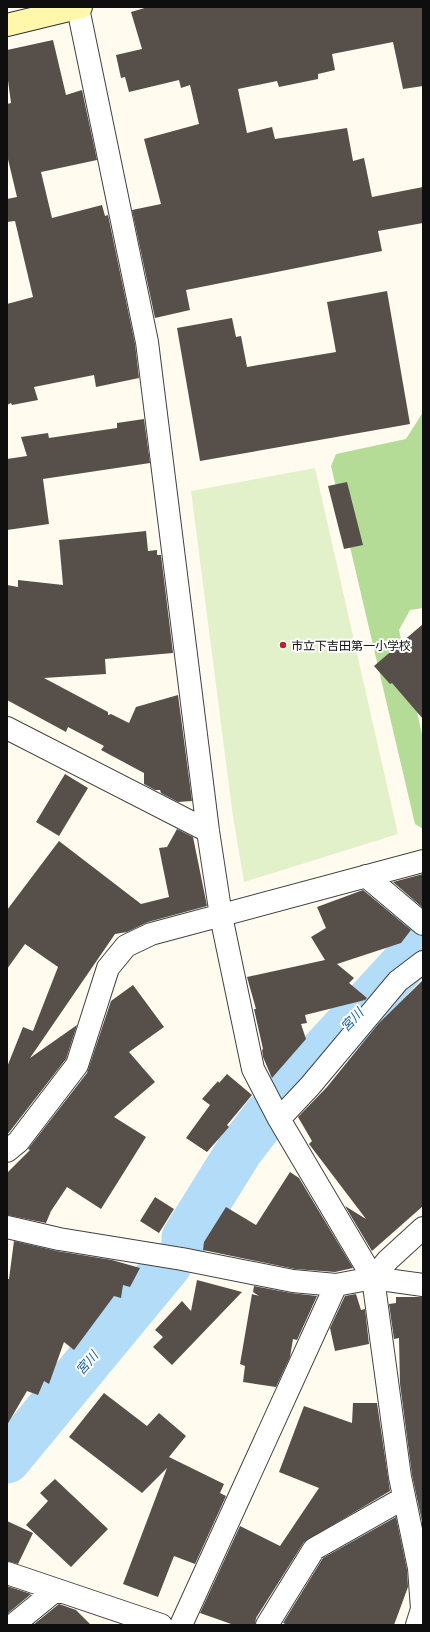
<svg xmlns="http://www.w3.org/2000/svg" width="430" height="1632" viewBox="0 0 430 1632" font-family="Lora,'Noto Sans JP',serif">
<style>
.forest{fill:#b4dc96}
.pitch{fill:#e3f1ca}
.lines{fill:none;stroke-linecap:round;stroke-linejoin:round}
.river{stroke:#b2dcf8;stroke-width:47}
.building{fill:#574f4a}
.street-casing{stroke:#414141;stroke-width:24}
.secondary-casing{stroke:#303030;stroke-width:24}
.street{stroke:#fff;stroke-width:22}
.secondary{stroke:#fff8aa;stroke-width:22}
.poi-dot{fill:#c22226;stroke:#fff;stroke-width:1.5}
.labels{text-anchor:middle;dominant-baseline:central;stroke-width:4;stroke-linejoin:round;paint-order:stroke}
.poi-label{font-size:12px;fill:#0e0e0e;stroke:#fff;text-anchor:start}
.water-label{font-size:13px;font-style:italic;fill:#1461a4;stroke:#fff}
</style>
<rect width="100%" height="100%" fill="#fffcef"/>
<path class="forest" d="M 423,412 L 423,608 L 410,610 L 399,630 L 423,739 L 423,829 L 415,824 L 331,466 L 336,454 L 406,439 Z"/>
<path class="pitch" d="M 315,468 L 398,834 L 244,882 L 233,817 L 191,491 Z"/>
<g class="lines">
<path class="river" d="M 281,1097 L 423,943
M 185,1238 L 239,1151 L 266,1116
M 7,1460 L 168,1265"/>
</g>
<path class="building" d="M 148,7 L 423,7 L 423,86 L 403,89 L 393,42 L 332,54 L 335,70 L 318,74 L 318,79 L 279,87 L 277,81 L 238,89 L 247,133 L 272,127 L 275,139 L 347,128 L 353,161 L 364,158 L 372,197 L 423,187 L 423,223 L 378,231 L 382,251 L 186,290 L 190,310 L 155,318 L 132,210 L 161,204 L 144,139 L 199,124 L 190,85 L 181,88 L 179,80 L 129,92 L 125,77 L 121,78 L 116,55 L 142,49 L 131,12 Z
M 53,40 L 66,95 L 82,90 L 97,160 L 41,172 L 52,218 L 102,205 L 105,216 L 108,215 L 135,344 L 139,378 L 96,387 L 94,375 L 34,387 L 38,400 L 12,405 L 11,403 L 7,405 L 7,304 L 33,297 L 15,221 L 7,222 L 7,199 L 17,197 L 7,155 L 7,104 L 11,103 L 7,73 L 7,50 Z
M 387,291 L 410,424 L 200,461 L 177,328 L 232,318 L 236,337 L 241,336 L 247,367 L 336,352 L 327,302 Z
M 144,419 L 150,463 L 43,479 L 49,524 L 7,530 L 7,459 L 27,456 L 21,437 L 48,433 L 49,438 L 117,428 L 117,423 Z
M 347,482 L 363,545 L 344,549 L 328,486 Z
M 146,531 L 148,551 L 157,550 L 157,555 L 161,555 L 173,653 L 105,659 L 106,674 L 44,678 L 108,712 L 108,715 L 111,714 L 129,723 L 136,707 L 178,695 L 192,801 L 178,802 L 161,793 L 160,790 L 155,790 L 144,784 L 144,773 L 101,750 L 104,746 L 68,727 L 66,732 L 7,700 L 7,585 L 18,587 L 18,580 L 63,585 L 59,540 Z
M 423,624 L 423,719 L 392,683 L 390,684 L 374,666 Z
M 65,774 L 88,788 L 59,836 L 36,822 Z
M 177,829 L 193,837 L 207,906 L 148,922 L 127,932 L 115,934 L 30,1058 L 77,1025 L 66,1059 L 7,1135 L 7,1067 L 23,1027 L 33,1031 L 58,967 L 25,944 L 7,969 L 7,910 L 59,841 L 141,904 L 169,897 L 159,848 L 167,847 Z
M 423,874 L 423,908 L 393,882 Z
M 363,890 L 411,930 L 401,943 L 337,964 L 354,978 L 349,983 L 367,998 L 365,1000 L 305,1015 L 307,1023 L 301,1024 L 306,1039 L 272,1078 L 263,1057 L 262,1050 L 263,1049 L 254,1009 L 256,1009 L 247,977 L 325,960 L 311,937 L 326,928 L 317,907 Z
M 423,980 L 423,1206 L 372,1251 L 345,1206 L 366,1219 L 309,1144 L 312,1141 L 298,1117 L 327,1087 L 379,1023 Z
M 133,985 L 164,1027 L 129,1052 L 155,1082 L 114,1117 L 146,1137 L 101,1209 L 67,1187 L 51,1211 L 46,1223 L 7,1215 L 7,1173 L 30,1150 L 28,1149 L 87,1073 L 111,1001 Z
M 227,1074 L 252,1095 L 227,1125 L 229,1127 L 207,1152 L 186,1138 L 210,1105 L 202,1099 L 218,1081 L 219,1083 Z
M 290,1172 L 299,1178 L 353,1268 L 335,1272 L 295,1269 L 203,1250 L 204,1242 L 226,1207 L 256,1225 Z
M 155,1197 L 174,1209 L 159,1233 L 140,1221 Z
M 14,1241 L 57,1251 L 112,1260 L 140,1268 L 130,1287 L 123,1285 L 121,1298 L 114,1296 L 74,1350 L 64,1342 L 49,1384 L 44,1381 L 38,1395 L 27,1391 L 7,1425 L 7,1279 L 9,1279 Z
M 197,1280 L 242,1292 L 172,1365 L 153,1347 L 163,1337 L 155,1330 L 182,1301 L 191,1311 Z
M 254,1286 L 291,1293 L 317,1296 L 297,1340 L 293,1339 L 290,1357 L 276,1387 L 243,1382 L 245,1366 L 240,1364 L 252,1294 L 259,1296 L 253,1292 Z
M 356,1294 L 361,1310 L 365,1309 L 369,1344 L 335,1351 L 330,1328 L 345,1296 Z
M 396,1297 L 423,1297 L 423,1526 L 412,1475 L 400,1384 L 399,1338 L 394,1339 L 389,1304 L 396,1303 Z
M 104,1393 L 147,1426 L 159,1413 L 186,1436 L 169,1457 L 224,1484 L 220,1493 L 226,1496 L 195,1564 L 174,1556 L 158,1597 L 123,1584 L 167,1468 L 142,1493 L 69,1437 Z
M 353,1403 L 377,1403 L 390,1491 L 304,1542 L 256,1618 L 255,1625 L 234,1625 L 200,1613 L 240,1526 L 280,1546 L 319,1488 L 279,1472 L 304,1406 L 352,1423 Z
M 55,1479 L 108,1529 L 71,1567 L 26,1525 L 48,1501 L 40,1493 Z
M 396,1517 L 407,1570 L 408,1587 L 394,1625 L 288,1625 L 283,1623 L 323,1558 Z
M 7,1521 L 33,1533 L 18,1564 L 7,1561 Z
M 7,1586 L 31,1594 L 7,1614 Z
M 59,1604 L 76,1610 L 91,1625 L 33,1625 Z"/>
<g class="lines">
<g class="street-casing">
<path id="street" d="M 78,8 L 147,342 L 208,831 L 221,916 L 253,1069 L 279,1119 L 373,1278 L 400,1477 L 419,1568 L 422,1609 L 417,1625
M 7,728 L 208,831
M 366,876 L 423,924
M 279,1119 L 310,1086 L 398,981 L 423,962
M 7,1151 L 18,1142 L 77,1065 L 108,968 L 126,946 L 151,934 L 423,861
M 7,1227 L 59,1239 L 182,1259 L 293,1281 L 336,1285
M 373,1278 L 388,1260 L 423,1228
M 7,1573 L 161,1625
M 13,1625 L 56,1590
M 181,1625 L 336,1285 L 373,1278 L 423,1285
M 267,1625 L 314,1549 L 404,1498"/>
</g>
<g class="secondary-casing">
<path id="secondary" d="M 7,25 L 81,7"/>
</g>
<use href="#street" class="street"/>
<use href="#secondary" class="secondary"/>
</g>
<circle class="poi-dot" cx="283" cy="645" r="4"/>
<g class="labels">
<g class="poi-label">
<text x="291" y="645">市立下吉田第一小学校</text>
</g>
<g class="water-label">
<text transform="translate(352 1020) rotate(-47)">宮川</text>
<text transform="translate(87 1363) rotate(-50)">宮川</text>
</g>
</g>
<rect width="430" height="1632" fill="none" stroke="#0e0e0e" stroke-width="16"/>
</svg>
